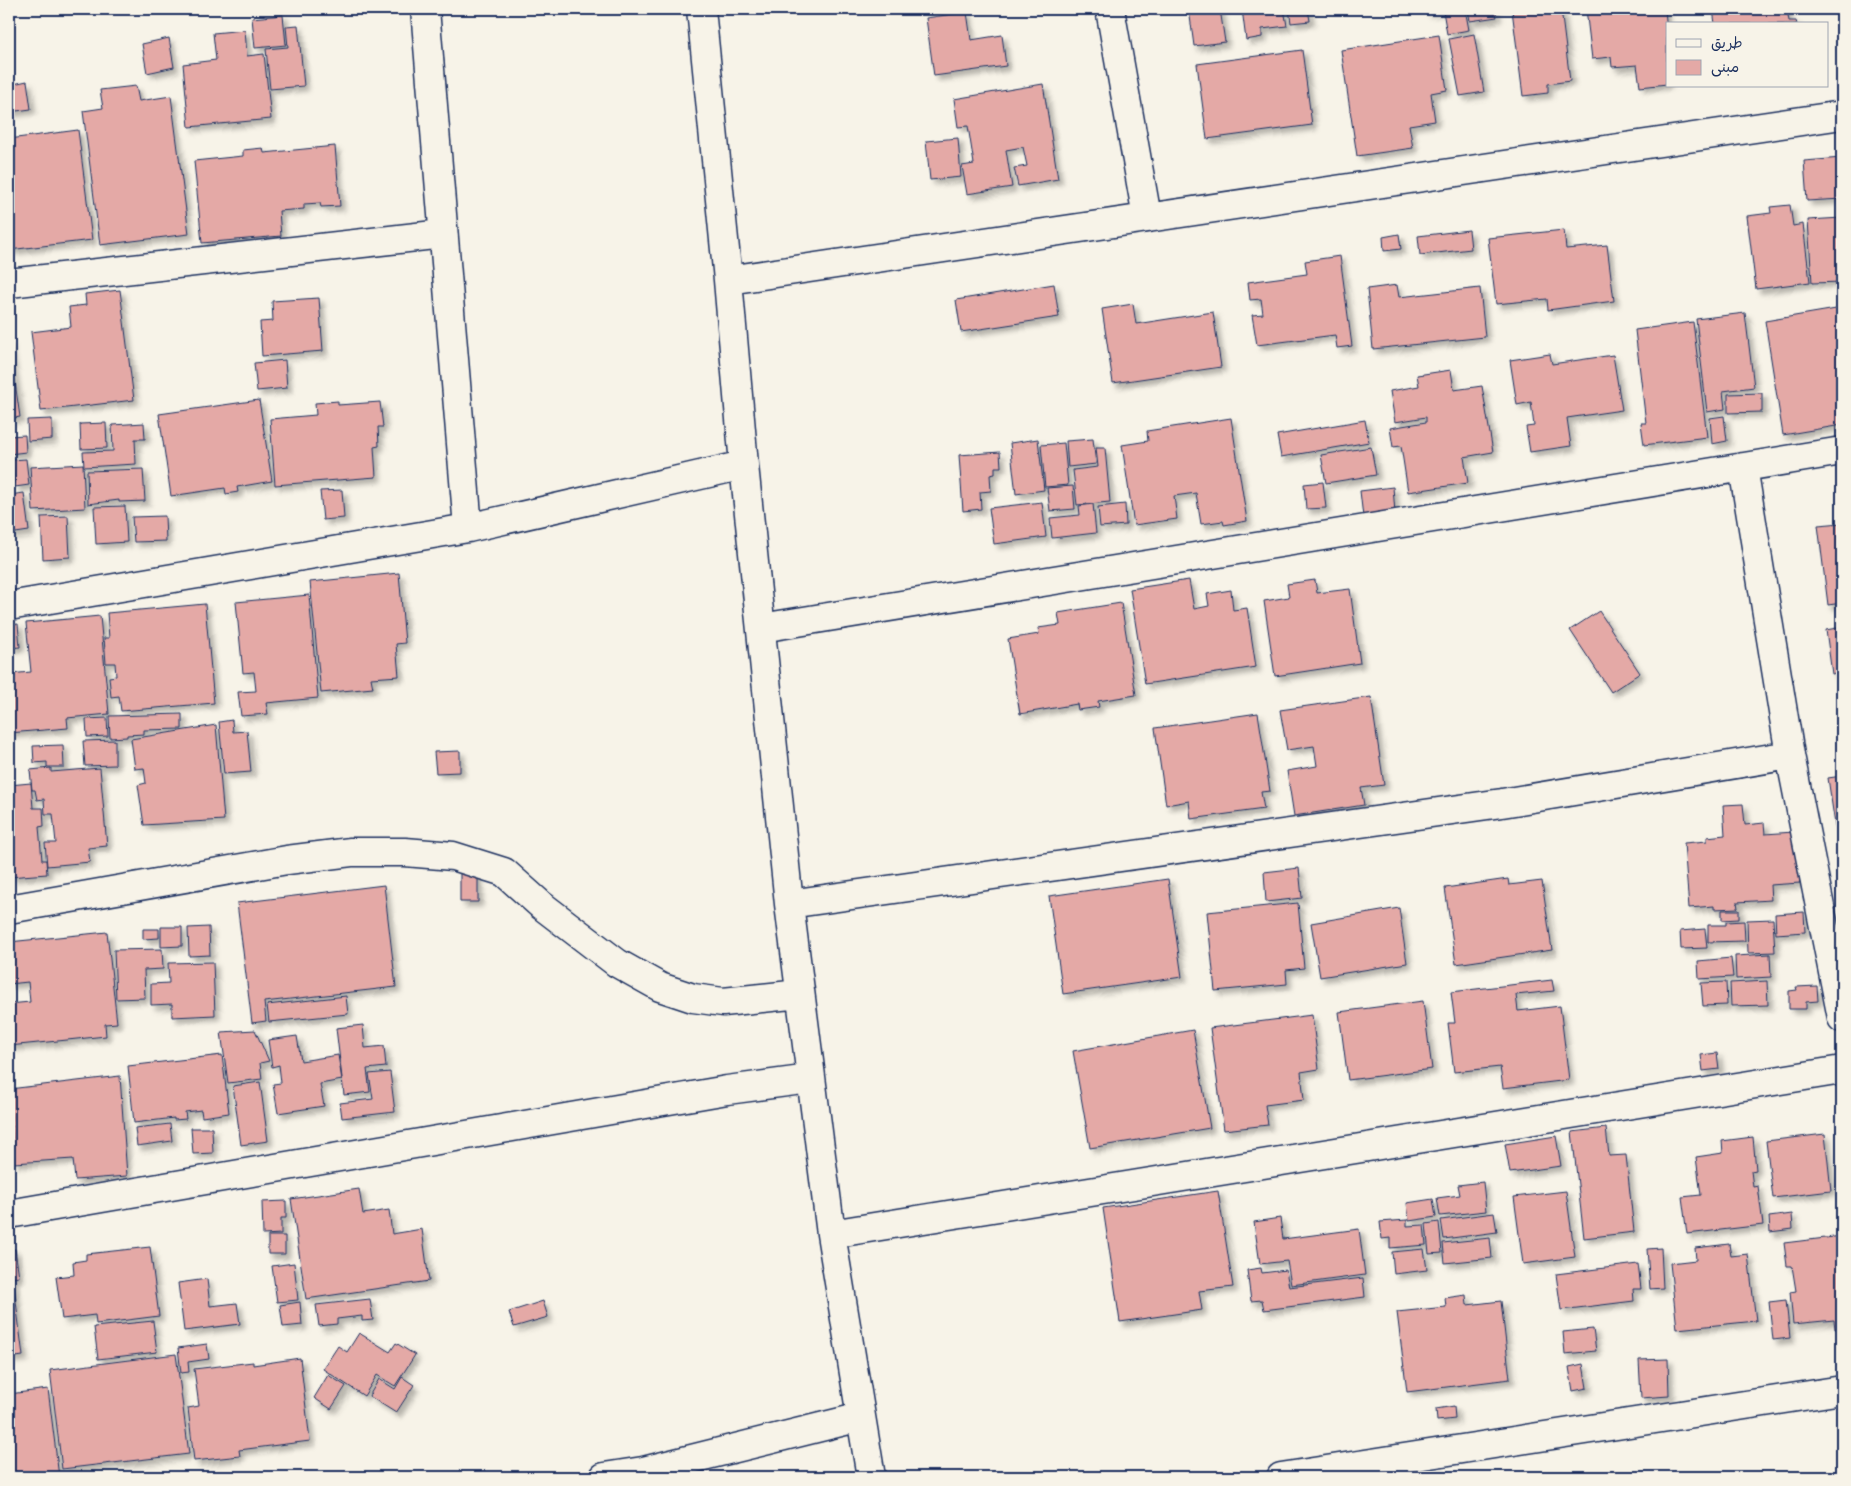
<svg xmlns="http://www.w3.org/2000/svg" width="1851" height="1486" viewBox="0 0 1851 1486" font-family="Delius,'Playpen Sans Arabic',sans-serif">
<style>
.building{fill:#e4a9a6;stroke:#1b2f5e;filter:url(#shadow)}
.lines{fill:none;stroke-linecap:round;stroke-linejoin:round}
.minor-casing{stroke:#1b2f5e;stroke-width:31}
.minor{stroke:#f7f3e8;stroke-width:28}
</style>
<defs>
<filter id="shadow"><feDropShadow dx="4.5" dy="4.5" stdDeviation="2.5" flood-color="#0004"/></filter>
</defs>
<rect width="100%" height="100%" fill="#f7f3e8"/>
<filter id="ink" filterUnits="userSpaceOnUse"><feTurbulence type="fractalNoise" baseFrequency=".02" numOctaves="2"/><feDisplacementMap in="SourceGraphic" scale="10" xChannelSelector="R" yChannelSelector="G"/><feConvolveMatrix kernelMatrix="1 2 1 2 8 2 1 2 1" color-interpolation-filters="sRGB"/></filter>
<g filter="url(#ink)">
<path class="building" d="M 1189,9 L 1220,9 L 1225,42 L 1194,46 Z
M 1242,9 L 1284,9 L 1287,26 L 1262,29 L 1262,37 L 1246,40 Z
M 1289,9 L 1308,9 L 1310,21 L 1291,23 Z
M 1426,9 L 1443,9 L 1443,10 L 1426,12 Z
M 1456,9 L 1465,9 L 1469,30 L 1447,34 L 1443,11 Z
M 1468,9 L 1495,9 L 1497,17 L 1470,21 Z
M 1525,9 L 1561,9 L 1570,81 L 1548,84 L 1548,93 L 1523,96 L 1512,10 Z
M 1586,9 L 1665,9 L 1667,32 L 1667,84 L 1640,87 L 1637,65 L 1612,67 L 1611,57 L 1592,59 Z
M 1713,9 L 1787,9 L 1789,21 L 1796,21 L 1797,24 L 1715,24 Z
M 967,12 L 971,40 L 1002,35 L 1006,66 L 934,76 L 926,18 Z
M 283,15 L 286,45 L 255,48 L 252,18 Z
M 298,25 L 304,86 L 270,89 L 266,49 L 288,47 L 286,26 Z
M 245,30 L 247,56 L 264,54 L 271,119 L 189,127 L 183,64 L 216,60 L 213,33 Z
M 1474,34 L 1484,92 L 1460,96 L 1449,39 Z
M 1439,35 L 1447,90 L 1431,93 L 1435,121 L 1409,125 L 1413,148 L 1357,156 L 1341,50 Z
M 169,38 L 174,67 L 147,73 L 142,44 Z
M 1302,50 L 1312,125 L 1207,139 L 1197,64 Z
M 27,81 L 31,109 L 9,112 L 9,85 Z
M 1043,84 L 1058,179 L 1018,186 L 1014,168 L 1027,166 L 1023,147 L 1006,150 L 1012,187 L 967,194 L 962,166 L 974,164 L 968,126 L 958,127 L 954,99 Z
M 136,86 L 139,101 L 171,96 L 189,234 L 100,245 L 83,111 L 103,108 L 100,90 Z
M 78,130 L 92,240 L 9,250 L 9,139 Z
M 958,138 L 961,177 L 930,180 L 926,141 Z
M 335,146 L 340,206 L 321,207 L 320,203 L 304,204 L 304,209 L 279,211 L 281,236 L 202,243 L 194,161 L 243,156 L 243,150 L 263,148 L 264,153 Z
M 1842,158 L 1842,199 L 1807,201 L 1804,161 Z
M 1790,205 L 1793,226 L 1803,224 L 1810,282 L 1756,289 L 1747,216 L 1771,213 L 1770,207 Z
M 1842,218 L 1842,282 L 1812,283 L 1808,220 Z
M 1469,230 L 1471,249 L 1420,255 L 1418,236 Z
M 1564,230 L 1566,249 L 1607,245 L 1614,301 L 1548,310 L 1547,299 L 1496,304 L 1488,238 Z
M 1399,234 L 1401,249 L 1384,251 L 1383,237 Z
M 1340,256 L 1352,346 L 1337,348 L 1335,335 L 1257,345 L 1252,315 L 1263,314 L 1261,299 L 1250,300 L 1248,282 L 1307,274 L 1305,261 Z
M 1054,284 L 1059,317 L 961,332 L 956,300 Z
M 1397,285 L 1399,297 L 1480,288 L 1485,337 L 1373,349 L 1367,289 Z
M 120,290 L 134,400 L 41,411 L 31,332 L 71,327 L 69,307 L 86,305 L 85,294 Z
M 319,298 L 323,351 L 262,356 L 260,322 L 273,321 L 272,301 Z
M 1133,304 L 1136,324 L 1213,312 L 1221,367 L 1113,383 L 1102,309 Z
M 1842,308 L 1842,425 L 1783,435 L 1765,321 Z
M 1745,313 L 1754,387 L 1723,391 L 1725,409 L 1707,412 L 1696,319 Z
M 1693,322 L 1707,437 L 1644,445 L 1641,423 L 1646,423 L 1635,330 Z
M 9,341 L 20,417 L 9,419 Z
M 1550,354 L 1552,364 L 1613,355 L 1622,410 L 1567,418 L 1571,446 L 1530,452 L 1526,427 L 1534,426 L 1531,402 L 1517,405 L 1510,360 Z
M 285,360 L 287,388 L 257,391 L 254,363 Z
M 1451,370 L 1454,390 L 1482,386 L 1493,452 L 1464,457 L 1468,483 L 1408,492 L 1401,446 L 1393,447 L 1390,428 L 1426,422 L 1426,417 L 1395,422 L 1390,391 L 1419,386 L 1417,375 Z
M 1762,393 L 1762,412 L 1728,413 L 1728,394 Z
M 259,400 L 272,481 L 237,487 L 238,492 L 226,494 L 225,488 L 171,496 L 159,414 Z
M 338,401 L 338,405 L 380,402 L 383,427 L 378,427 L 379,446 L 374,447 L 376,477 L 275,485 L 270,419 L 316,415 L 315,403 Z
M 1724,416 L 1727,441 L 1712,444 L 1710,418 Z
M 1231,418 L 1247,521 L 1224,525 L 1223,521 L 1201,524 L 1196,493 L 1174,496 L 1177,519 L 1134,525 L 1122,445 L 1148,441 L 1147,431 Z
M 52,419 L 52,439 L 28,441 L 27,420 Z
M 1365,420 L 1369,442 L 1281,457 L 1277,435 Z
M 106,423 L 107,448 L 81,449 L 80,424 Z
M 144,423 L 145,439 L 135,439 L 136,464 L 84,467 L 83,452 L 113,451 L 112,425 Z
M 25,435 L 26,452 L 9,454 L 9,436 Z
M 1038,439 L 1044,490 L 1016,494 L 1010,443 Z
M 1093,439 L 1096,464 L 1068,467 L 1066,441 Z
M 1064,443 L 1068,485 L 1045,487 L 1041,445 Z
M 1371,447 L 1376,475 L 1326,483 L 1321,455 Z
M 1096,448 L 1105,448 L 1110,502 L 1077,505 L 1073,470 L 1098,467 Z
M 1000,452 L 1001,467 L 995,467 L 995,474 L 990,475 L 991,491 L 980,492 L 981,509 L 963,511 L 959,455 Z
M 26,459 L 29,485 L 15,487 L 12,460 Z
M 83,464 L 85,508 L 33,511 L 30,467 Z
M 143,469 L 145,501 L 119,502 L 119,500 L 88,504 L 87,471 Z
M 1323,482 L 1326,508 L 1306,509 L 1304,484 Z
M 1073,486 L 1075,509 L 1050,511 L 1047,488 Z
M 1393,487 L 1395,513 L 1363,517 L 1360,491 Z
M 342,490 L 344,518 L 323,520 L 320,491 Z
M 24,493 L 29,531 L 9,534 L 9,495 Z
M 1042,502 L 1046,537 L 994,544 L 989,508 Z
M 1093,504 L 1096,533 L 1052,538 L 1050,518 L 1080,515 L 1079,506 Z
M 1125,504 L 1126,525 L 1100,527 L 1098,507 Z
M 125,506 L 127,542 L 96,544 L 94,507 Z
M 68,516 L 70,557 L 43,559 L 41,517 Z
M 165,516 L 166,541 L 134,542 L 132,517 Z
M 1842,523 L 1842,603 L 1828,605 L 1818,525 Z
M 399,573 L 405,643 L 396,644 L 399,676 L 371,678 L 373,688 L 321,693 L 310,582 Z
M 1189,580 L 1194,609 L 1209,606 L 1207,594 L 1231,590 L 1233,610 L 1247,608 L 1256,667 L 1145,684 L 1130,589 Z
M 1315,580 L 1317,593 L 1350,589 L 1360,663 L 1275,676 L 1264,601 L 1289,597 L 1287,584 Z
M 309,595 L 318,698 L 266,703 L 268,714 L 241,716 L 238,692 L 256,691 L 254,672 L 243,673 L 236,602 Z
M 1121,603 L 1136,695 L 1098,701 L 1099,707 L 1078,710 L 1077,704 L 1020,714 L 1008,639 L 1039,634 L 1038,628 L 1060,625 L 1058,613 Z
M 205,604 L 214,703 L 121,711 L 119,696 L 111,697 L 109,677 L 116,676 L 115,663 L 106,663 L 104,638 L 109,638 L 107,613 Z
M 1599,611 L 1640,673 L 1611,692 L 1570,630 Z
M 100,616 L 109,714 L 67,718 L 68,728 L 9,733 L 9,674 L 31,672 L 26,623 Z
M 18,624 L 20,647 L 9,648 L 9,625 Z
M 1842,627 L 1842,672 L 1832,674 L 1826,630 Z
M 1371,697 L 1384,785 L 1361,788 L 1364,805 L 1294,816 L 1287,771 L 1317,766 L 1314,746 L 1287,750 L 1280,710 Z
M 1258,713 L 1270,791 L 1261,792 L 1264,809 L 1191,819 L 1189,801 L 1166,805 L 1155,728 Z
M 182,714 L 182,729 L 144,730 L 144,734 L 127,735 L 127,737 L 110,738 L 109,716 Z
M 107,718 L 108,736 L 87,737 L 86,719 Z
M 232,720 L 233,732 L 247,731 L 251,772 L 224,774 L 219,722 Z
M 216,725 L 224,820 L 144,825 L 138,785 L 146,783 L 144,768 L 135,769 L 131,739 Z
M 115,740 L 115,765 L 85,766 L 83,741 Z
M 63,745 L 64,767 L 47,767 L 47,762 L 34,763 L 33,746 Z
M 460,751 L 460,772 L 436,773 L 434,752 Z
M 51,768 L 51,772 L 100,768 L 107,846 L 88,848 L 90,862 L 47,866 L 45,843 L 56,843 L 53,814 L 45,814 L 44,799 L 37,800 L 35,790 L 32,790 L 30,770 Z
M 1842,776 L 1842,871 L 1828,778 Z
M 31,783 L 33,808 L 43,808 L 44,826 L 39,827 L 42,860 L 46,860 L 47,874 L 9,877 L 9,785 Z
M 1743,804 L 1745,825 L 1764,823 L 1765,834 L 1794,832 L 1800,883 L 1770,885 L 1771,900 L 1737,902 L 1738,908 L 1714,909 L 1714,906 L 1689,908 L 1684,843 L 1707,841 L 1707,837 L 1725,835 L 1723,805 Z
M 460,868 L 478,868 L 478,902 L 460,902 Z
M 1299,868 L 1302,898 L 1266,902 L 1264,872 Z
M 1168,879 L 1182,977 L 1063,994 L 1049,896 Z
M 1508,879 L 1509,885 L 1542,881 L 1552,950 L 1456,964 L 1445,888 Z
M 384,885 L 396,987 L 264,1002 L 266,1021 L 252,1023 L 237,903 Z
M 1298,903 L 1304,968 L 1286,970 L 1287,984 L 1215,991 L 1207,912 Z
M 1399,908 L 1407,963 L 1320,977 L 1311,923 Z
M 1722,910 L 1739,910 L 1739,919 L 1722,920 Z
M 1804,912 L 1805,932 L 1776,934 L 1775,914 Z
M 1773,919 L 1775,952 L 1748,953 L 1747,920 Z
M 1744,921 L 1745,941 L 1708,942 L 1708,925 L 1726,925 L 1726,922 Z
M 161,927 L 182,927 L 182,946 L 161,947 Z
M 209,927 L 210,955 L 189,956 L 188,928 Z
M 143,929 L 159,929 L 159,938 L 143,939 Z
M 1705,929 L 1707,948 L 1681,949 L 1680,931 Z
M 107,932 L 117,1023 L 105,1024 L 106,1036 L 9,1046 L 9,1004 L 30,1002 L 28,982 L 9,984 L 9,942 Z
M 162,949 L 163,969 L 144,970 L 145,998 L 116,999 L 114,950 Z
M 1770,954 L 1771,977 L 1736,979 L 1735,956 Z
M 1731,958 L 1733,977 L 1699,979 L 1698,961 Z
M 213,962 L 215,1015 L 172,1017 L 172,1004 L 151,1005 L 151,984 L 169,983 L 168,963 Z
M 1552,980 L 1554,991 L 1516,995 L 1518,1011 L 1560,1006 L 1569,1080 L 1503,1088 L 1500,1067 L 1454,1072 L 1448,1023 L 1455,1023 L 1451,992 Z
M 1767,981 L 1768,1005 L 1731,1006 L 1730,983 Z
M 1726,982 L 1727,1005 L 1703,1006 L 1701,983 Z
M 1817,986 L 1818,1001 L 1806,1002 L 1806,1009 L 1789,1009 L 1789,991 L 1797,990 L 1796,987 Z
M 346,996 L 348,1014 L 269,1022 L 267,1005 Z
M 1423,1001 L 1432,1069 L 1348,1080 L 1339,1012 Z
M 1312,1015 L 1319,1069 L 1301,1072 L 1304,1100 L 1265,1105 L 1268,1125 L 1224,1130 L 1210,1028 Z
M 363,1025 L 365,1048 L 384,1046 L 386,1067 L 367,1069 L 370,1092 L 344,1095 L 336,1028 Z
M 255,1030 L 269,1061 L 260,1063 L 262,1079 L 228,1083 L 221,1032 Z
M 1193,1030 L 1210,1128 L 1090,1148 L 1073,1051 Z
M 297,1036 L 301,1061 L 338,1055 L 342,1080 L 320,1084 L 324,1106 L 278,1113 L 273,1084 L 281,1083 L 279,1065 L 272,1067 L 268,1040 Z
M 1717,1053 L 1719,1069 L 1703,1071 L 1701,1055 Z
M 222,1055 L 229,1113 L 202,1117 L 201,1110 L 185,1112 L 186,1119 L 174,1120 L 174,1118 L 134,1123 L 128,1066 Z
M 390,1072 L 395,1112 L 342,1118 L 340,1103 L 373,1099 L 369,1074 Z
M 120,1076 L 127,1176 L 75,1180 L 73,1159 L 14,1163 L 9,1089 Z
M 260,1082 L 268,1141 L 241,1145 L 233,1086 Z
M 170,1124 L 172,1141 L 137,1146 L 135,1128 Z
M 191,1128 L 212,1128 L 213,1153 L 193,1154 Z
M 1606,1128 L 1609,1156 L 1626,1155 L 1634,1232 L 1584,1238 L 1572,1132 Z
M 1825,1134 L 1831,1191 L 1773,1198 L 1766,1141 Z
M 1556,1136 L 1561,1166 L 1510,1173 L 1505,1144 Z
M 1753,1137 L 1756,1170 L 1751,1171 L 1753,1187 L 1758,1186 L 1763,1225 L 1687,1234 L 1682,1197 L 1701,1195 L 1696,1157 L 1723,1153 L 1722,1141 Z
M 1483,1182 L 1486,1211 L 1440,1216 L 1437,1198 L 1460,1195 L 1458,1185 Z
M 359,1189 L 363,1214 L 389,1210 L 392,1234 L 422,1229 L 429,1281 L 306,1299 L 291,1199 Z
M 1218,1191 L 1233,1287 L 1199,1291 L 1202,1310 L 1120,1322 L 1103,1208 Z
M 1566,1191 L 1575,1257 L 1523,1264 L 1514,1197 Z
M 1433,1199 L 1436,1217 L 1409,1221 L 1407,1203 Z
M 286,1201 L 286,1218 L 281,1218 L 281,1234 L 263,1235 L 262,1202 Z
M 1494,1213 L 1497,1232 L 1444,1239 L 1441,1220 Z
M 1792,1214 L 1793,1229 L 1770,1232 L 1769,1217 Z
M 1280,1218 L 1283,1239 L 1359,1229 L 1365,1275 L 1291,1285 L 1287,1261 L 1260,1264 L 1254,1222 Z
M 1407,1220 L 1407,1226 L 1424,1225 L 1426,1245 L 1390,1248 L 1390,1238 L 1382,1239 L 1380,1222 Z
M 1439,1222 L 1442,1253 L 1429,1254 L 1426,1224 Z
M 268,1236 L 285,1236 L 285,1254 L 268,1254 Z
M 1842,1236 L 1842,1328 L 1835,1329 L 1834,1320 L 1793,1324 L 1790,1292 L 1796,1291 L 1792,1266 L 1787,1266 L 1784,1243 Z
M 1490,1238 L 1492,1258 L 1445,1263 L 1443,1243 Z
M 1729,1244 L 1731,1256 L 1748,1254 L 1756,1321 L 1677,1329 L 1670,1263 L 1696,1260 L 1695,1248 Z
M 150,1247 L 159,1316 L 96,1324 L 95,1315 L 62,1319 L 56,1277 L 74,1275 L 73,1262 L 86,1260 L 86,1254 Z
M 1661,1248 L 1663,1288 L 1650,1289 L 1647,1249 Z
M 15,1249 L 19,1277 L 13,1278 L 23,1356 L 9,1358 L 9,1250 Z
M 1424,1249 L 1427,1270 L 1394,1274 L 1392,1252 Z
M 294,1263 L 298,1300 L 277,1302 L 272,1266 Z
M 1638,1264 L 1641,1289 L 1633,1289 L 1634,1301 L 1561,1310 L 1556,1274 Z
M 1261,1268 L 1262,1273 L 1286,1270 L 1289,1287 L 1363,1278 L 1365,1297 L 1264,1310 L 1262,1300 L 1251,1301 L 1247,1270 Z
M 207,1279 L 210,1306 L 237,1303 L 240,1324 L 184,1331 L 178,1283 Z
M 1466,1295 L 1467,1305 L 1501,1301 L 1510,1379 L 1407,1392 L 1397,1312 L 1446,1307 L 1445,1298 Z
M 370,1299 L 373,1320 L 362,1321 L 362,1316 L 337,1319 L 337,1324 L 319,1326 L 316,1305 Z
M 1786,1300 L 1790,1338 L 1773,1340 L 1769,1302 Z
M 543,1301 L 548,1317 L 514,1327 L 509,1312 Z
M 300,1302 L 302,1325 L 283,1327 L 280,1305 Z
M 153,1321 L 157,1352 L 98,1359 L 94,1327 Z
M 1593,1329 L 1596,1351 L 1565,1354 L 1563,1332 Z
M 359,1333 L 390,1352 L 396,1343 L 415,1355 L 395,1386 L 377,1375 L 364,1396 L 323,1369 L 338,1346 L 347,1352 Z
M 207,1344 L 209,1359 L 188,1362 L 189,1372 L 181,1373 L 178,1348 Z
M 176,1354 L 189,1454 L 62,1469 L 50,1370 Z
M 300,1358 L 310,1441 L 239,1450 L 240,1456 L 194,1461 L 188,1408 L 199,1406 L 194,1369 L 253,1362 L 253,1365 Z
M 1668,1359 L 1669,1396 L 1641,1398 L 1639,1360 Z
M 1583,1364 L 1587,1388 L 1573,1391 L 1569,1367 Z
M 328,1375 L 346,1386 L 331,1409 L 314,1398 Z
M 402,1377 L 414,1385 L 396,1413 L 369,1396 L 379,1379 L 395,1389 Z
M 48,1389 L 59,1477 L 9,1477 L 9,1394 Z
M 1454,1406 L 1455,1419 L 1437,1421 L 1436,1409 Z"/>
<g class="lines">
<g class="minor-casing">
<path id="minor" d="M 425,9 L 468,528
M 701,9 L 728,280 L 744,465 L 789,904 L 831,1234 L 871,1477
M 1110,9 L 1147,217
M 728,280 L 1842,115
M 9,283 L 443,234
M 1743,467 L 1790,755 L 1842,1018
M 9,606 L 468,528 L 744,465
M 761,628 L 1842,451
M 789,904 L 1502,803 L 1790,755
M 9,909 L 287,860 L 351,852 L 405,852 L 453,856 L 504,872 L 541,905 L 617,963 L 660,987 L 693,998 L 723,1002 L 800,994
M 9,1214 L 727,1090 L 810,1079
M 831,1234 L 1842,1070
M 604,1477 L 643,1471 L 861,1417
M 1281,1477 L 1842,1390"/>
</g>
<use href="#minor" class="minor"/>
</g>
</g>
<rect width="1851" height="1486" fill="none" stroke="#f7f3e8" stroke-width="30"/>
<rect x="15" y="15" width="1821" height="1456" fill="none" stroke="#1b2f5e" stroke-width="2" filter="url(#ink)"/>
<rect x="1666" y="22" width="162" height="65" fill="#f7f3e8" stroke="#9fa5b1"/>
<rect x="1676" y="39" width="25" height="8" fill="#f7f3e8" stroke="#9fa5b1"/>
<text x="1711" y="48" font-size="15" fill="#1b2f5e">طريق</text>
<rect x="1676" y="60" width="25" height="15" fill="#e4a9a6" stroke="#9fa5b1"/>
<text x="1711" y="72" font-size="15" fill="#1b2f5e">مبنى</text>
</svg>
